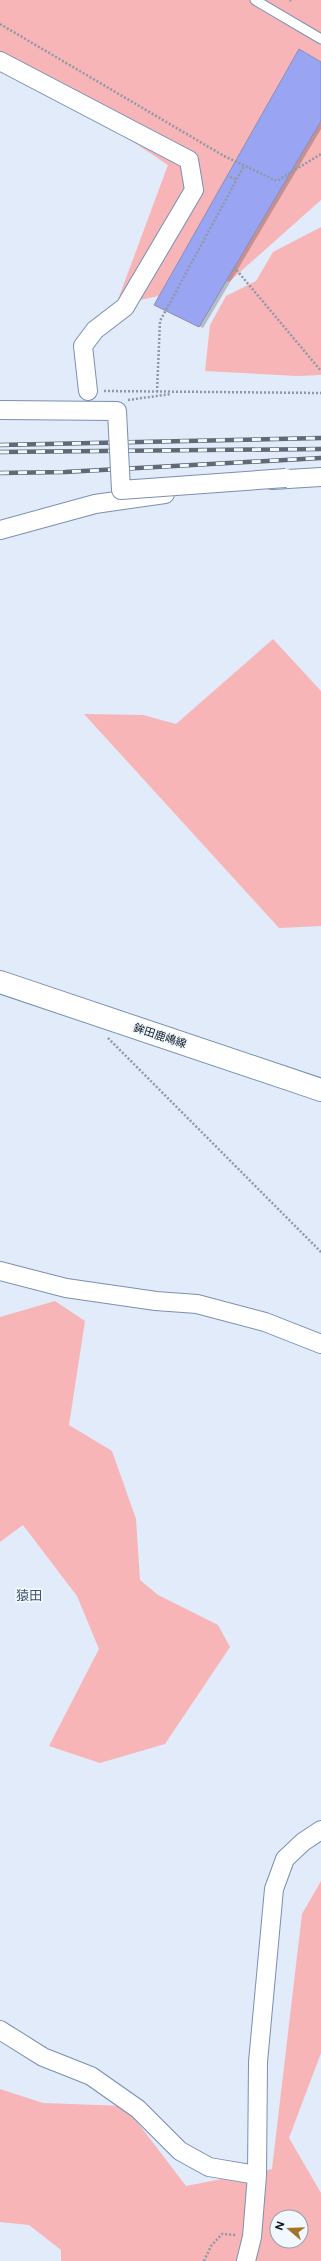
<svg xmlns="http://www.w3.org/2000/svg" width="321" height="2261" viewBox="0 0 321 2261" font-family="Figtree,'Noto Sans JP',sans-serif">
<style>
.green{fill:#f7b5b8;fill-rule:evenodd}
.shadow{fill:#0003}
.building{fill:#99a5f2;stroke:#888fb4}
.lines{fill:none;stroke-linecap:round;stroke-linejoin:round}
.service-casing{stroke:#7990b1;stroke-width:11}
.minor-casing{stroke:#7990b1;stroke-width:20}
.secondary-casing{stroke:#7990b1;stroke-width:24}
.path{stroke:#8f98a5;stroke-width:2.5;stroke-dasharray:2 2;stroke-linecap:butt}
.service{stroke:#fff;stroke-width:9}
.minor{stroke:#fff;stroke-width:18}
.secondary{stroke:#fff;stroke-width:22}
.rail-casing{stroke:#606975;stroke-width:4.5}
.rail{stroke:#f2f8ff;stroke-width:3;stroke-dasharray:9;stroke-linecap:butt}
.minor-bridge-casing{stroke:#7990b1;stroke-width:20;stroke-linecap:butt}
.minor-bridge{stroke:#fff;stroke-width:18}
.labels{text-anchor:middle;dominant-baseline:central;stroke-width:3.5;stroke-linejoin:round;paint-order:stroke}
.street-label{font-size:11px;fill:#0b141f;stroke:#f2f8ff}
.quarter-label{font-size:13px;fill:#3e5471;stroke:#f2f8ff}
</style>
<rect width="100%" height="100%" fill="#e1ebf9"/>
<path class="green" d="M 0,0 L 321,0 L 321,200 L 230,281 L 116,305 L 168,165 L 0,53 Z
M 321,227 L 321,375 L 298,376 L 205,371 L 210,325 L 226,296 L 256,281 L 273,252 Z
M 273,639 L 321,691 L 321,926 L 279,928 L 84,714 L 143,715 L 176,724 Z
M 55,1301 L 85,1321 L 69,1425 L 112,1451 L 136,1519 L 140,1580 L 158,1595 L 218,1625 L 230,1647 L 165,1744 L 100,1763 L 49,1746 L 99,1649 L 77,1596 L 23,1525 L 0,1542 L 0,1317 Z
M 321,1881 L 321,2053 L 289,2138 L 321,2193 L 321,2261 L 61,2261 L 61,2250 L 29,2225 L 0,2222 L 0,2089 L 43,2103 L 125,2106 L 186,2186 L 272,2169 L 302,1914 ZM 277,2217 L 301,2217 L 301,2241 L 277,2241 Z"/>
<path class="shadow" d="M 321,63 L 321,129 L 203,328 L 159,307 Z"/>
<path class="building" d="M 299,49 L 321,62 L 321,121 L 199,327 L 154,305 Z"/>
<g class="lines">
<g class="service-casing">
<path id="service" d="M 255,0 L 321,39"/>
</g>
<g class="minor-casing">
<path id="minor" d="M 0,61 L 189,160 L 194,190 L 125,307 L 95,330 L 83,346 L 88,391
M 272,480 L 321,477
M 0,530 L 95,504 L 165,494
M 0,1271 L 66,1288 L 156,1301 L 197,1304 L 265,1322 L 321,1344
M 0,2030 L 43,2057 L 91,2076 L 138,2109 L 180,2151 L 209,2167 L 257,2175
M 246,2261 L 252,2237 L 257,2175 L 258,2062 L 274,1889 L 285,1859 L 303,1842 L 321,1830"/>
</g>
<g class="secondary-casing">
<path id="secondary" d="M 0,982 L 321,1090"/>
</g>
<path class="path" d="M 290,0 L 291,1
M 0,24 L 224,156 L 277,181 L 321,154
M 230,177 L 237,180
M 234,267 L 321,371
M 104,391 L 321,393
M 157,392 L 160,321 L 244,166
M 128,400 L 171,394
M 108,1038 L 321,1252
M 204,2261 L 211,2246 L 222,2234 L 236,2235"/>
<use href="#service" class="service"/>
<use href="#minor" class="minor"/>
<use href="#secondary" class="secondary"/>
<g class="rail-casing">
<path id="rail" d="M 0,445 L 321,438
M 0,452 L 321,449
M 0,473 L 65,472 L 321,458"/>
</g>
<use href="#rail" class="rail"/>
<g class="minor-bridge-casing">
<path id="minor-bridge" d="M 0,410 L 117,411 L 121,490 L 286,478"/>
</g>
<use href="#minor-bridge" class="minor-bridge"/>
</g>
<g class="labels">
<g class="street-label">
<text transform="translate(160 1036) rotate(18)">鉾田鹿嶋線</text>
</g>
<g class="quarter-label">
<text x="29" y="1595">猿田</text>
</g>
</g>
<g transform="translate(289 2229) rotate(289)"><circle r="19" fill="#f2f8ff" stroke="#969da5"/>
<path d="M0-3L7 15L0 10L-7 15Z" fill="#a27426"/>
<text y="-6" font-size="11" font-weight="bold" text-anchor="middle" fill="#0b141f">N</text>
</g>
</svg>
